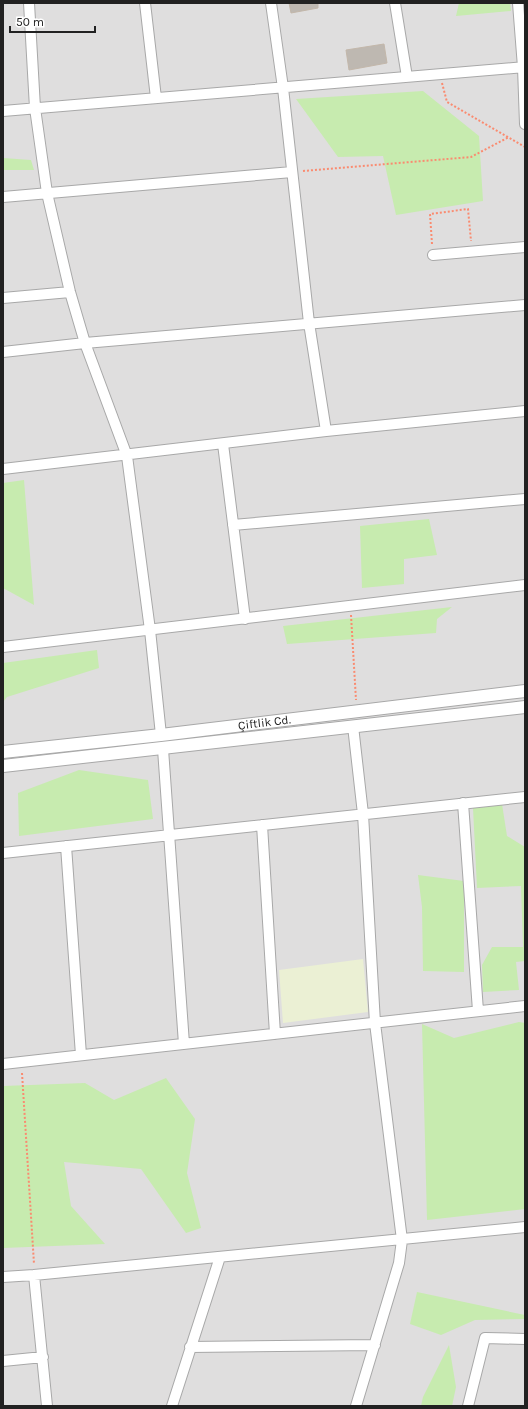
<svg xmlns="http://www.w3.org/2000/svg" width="528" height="1409" viewBox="0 0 528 1409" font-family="Karla,sans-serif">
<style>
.residential{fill:#dfdede}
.farmland{fill:#ebf0d4}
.grass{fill:#c7ebaf}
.building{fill:#beb8b1;stroke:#c3b7aa}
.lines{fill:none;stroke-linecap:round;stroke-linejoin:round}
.minor-casing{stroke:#a8a8a8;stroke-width:12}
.tertiary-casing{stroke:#a8a8a8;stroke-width:14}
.path{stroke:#fa8b70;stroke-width:2;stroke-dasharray:2 2;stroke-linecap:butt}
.minor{stroke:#fff;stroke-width:10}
.tertiary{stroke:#fff;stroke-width:12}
.labels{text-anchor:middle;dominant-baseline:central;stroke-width:4;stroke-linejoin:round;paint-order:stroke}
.street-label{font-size:12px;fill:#212121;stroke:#fff}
</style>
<rect width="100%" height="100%" fill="#f1efe8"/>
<path class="residential" d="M 3,3 L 525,3 L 525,1406 L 3,1406 Z"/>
<path class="farmland" d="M 363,959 L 368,1012 L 283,1023 L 279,970 Z"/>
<path class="grass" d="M 459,3 L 510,3 L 511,11 L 456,16 Z
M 423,91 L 479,136 L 483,201 L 396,215 L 383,156 L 338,157 L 296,99 Z
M 3,158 L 31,160 L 34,170 L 3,170 Z
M 24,480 L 34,605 L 3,588 L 3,483 Z
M 429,519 L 437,555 L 404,559 L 404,584 L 362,588 L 360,526 Z
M 452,607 L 437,619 L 436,633 L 287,644 L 283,626 Z
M 97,650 L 99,668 L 7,697 L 3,702 L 3,663 Z
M 79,770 L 148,780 L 153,819 L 19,836 L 18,793 Z
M 502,804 L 507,836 L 525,847 L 525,961 L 516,962 L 519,990 L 483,992 L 482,965 L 492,947 L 523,947 L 521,886 L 477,888 L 473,808 Z
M 418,875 L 464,881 L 464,972 L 423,971 L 422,907 Z
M 519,1022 L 525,1023 L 525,1209 L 427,1220 L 422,1024 L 454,1038 Z
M 166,1078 L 195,1119 L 187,1173 L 201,1228 L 186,1233 L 141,1169 L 64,1162 L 71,1206 L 105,1244 L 3,1248 L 3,1086 L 85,1083 L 114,1100 Z
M 417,1292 L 525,1315 L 525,1319 L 475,1320 L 441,1335 L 410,1324 Z
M 449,1345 L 456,1387 L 452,1406 L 421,1406 L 423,1397 Z"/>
<path class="building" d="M 289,3 L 318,3 L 318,8 L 291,13 Z
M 384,44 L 387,63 L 349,70 L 346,50 Z"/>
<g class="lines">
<g class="minor-casing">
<path id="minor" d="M 29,3 L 35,108 L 47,193 L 70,292 L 85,343 L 127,456 L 150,630 L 161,735
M 145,3 L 156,98
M 271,3 L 283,88 L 309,323 L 326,431
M 395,3 L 407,77
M 518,3 L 523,67 L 525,124
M 3,111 L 525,67
M 3,197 L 292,172
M 433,255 L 525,247
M 3,298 L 70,292
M 3,352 L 85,343 L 525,305
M 223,444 L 245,619
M 3,469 L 326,431 L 525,411
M 233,525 L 525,499
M 3,647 L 525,585
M 353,726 L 363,814 L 375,1023 L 402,1240 L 399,1263 L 356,1406
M 163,749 L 184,1044
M 463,803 L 478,1011
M 262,825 L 275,1034
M 66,846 L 81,1055
M 3,853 L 525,797
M 3,1064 L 525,1006
M 34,1275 L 525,1227
M 3,1277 L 34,1275 L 47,1406
M 190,1347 L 375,1345
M 3,1361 L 43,1357
M 172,1406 L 220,1257
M 468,1406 L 485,1338 L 525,1339"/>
</g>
<g class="tertiary-casing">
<g id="tertiary">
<path id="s1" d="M 3,752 L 161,735 L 525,691"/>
<path d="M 3,766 L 525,707"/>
</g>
</g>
<path class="path" d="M 442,83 L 447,102 L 525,147
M 303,171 L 471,157 L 509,137
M 432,244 L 430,214 L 468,209 L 471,241
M 351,615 L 356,700
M 22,1073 L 34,1264"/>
<use href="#minor" class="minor"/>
<use href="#tertiary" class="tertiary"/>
</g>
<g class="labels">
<g class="street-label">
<text stroke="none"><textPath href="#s1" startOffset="263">Çiftlik Cd.</textPath></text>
</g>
</g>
<rect width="528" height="1409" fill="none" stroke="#212121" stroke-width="8"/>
<path d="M10 26v6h85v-6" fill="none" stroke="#212121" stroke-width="2"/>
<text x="16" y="26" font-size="12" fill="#212121" stroke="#ffffff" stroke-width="3" paint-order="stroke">50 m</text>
</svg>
